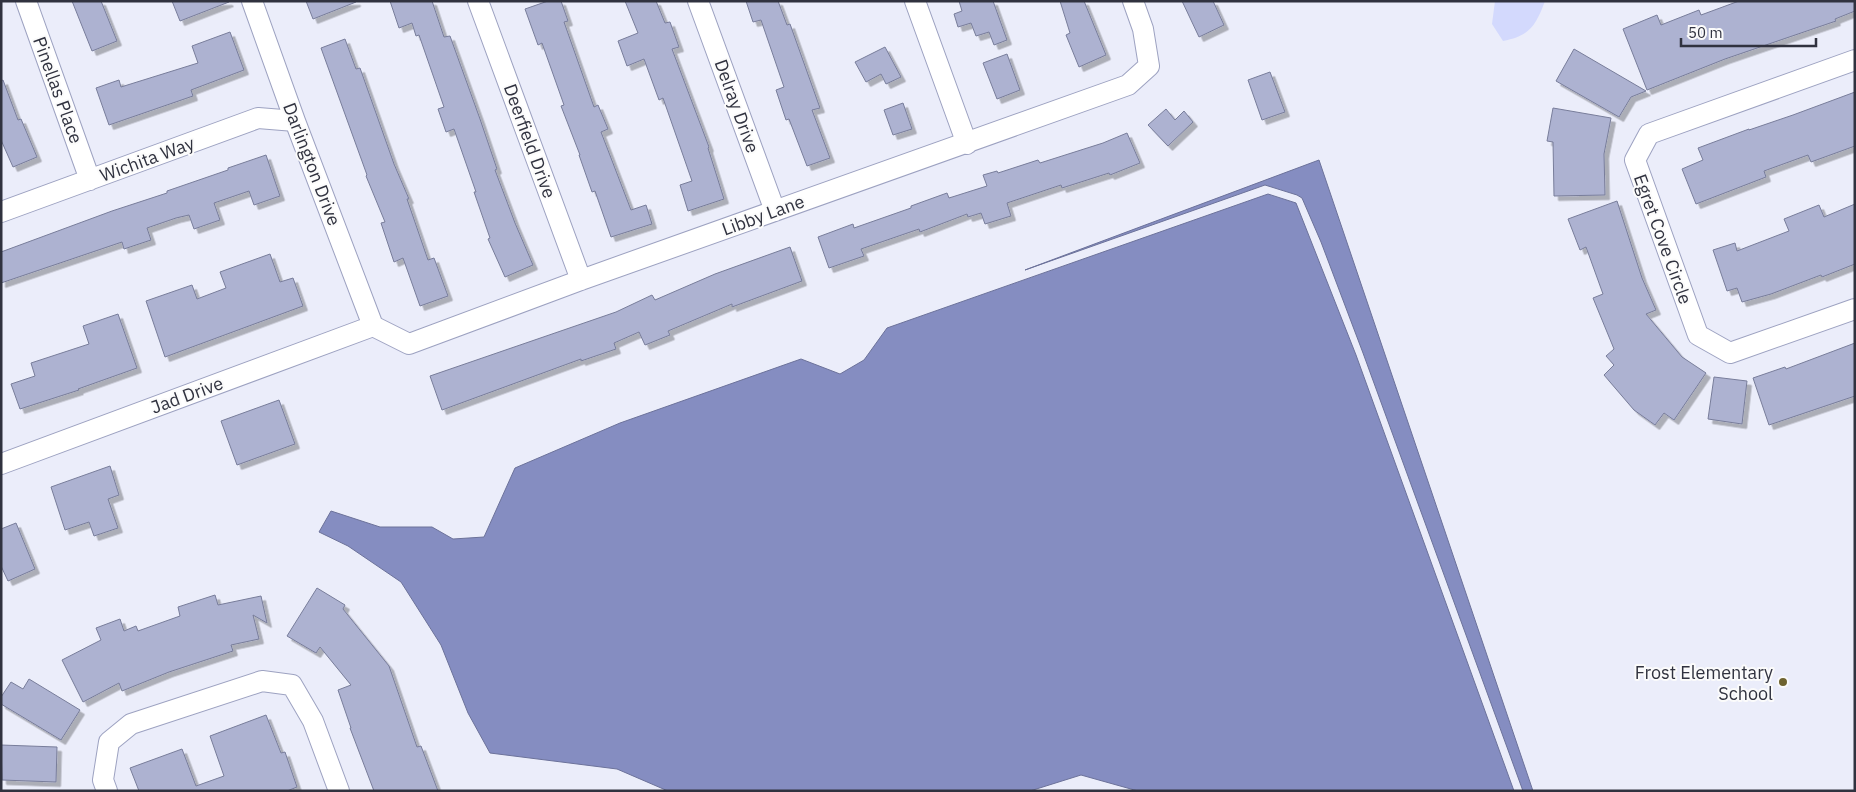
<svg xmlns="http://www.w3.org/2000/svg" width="1856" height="792" viewBox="0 0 1856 792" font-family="'IBM Plex Sans',sans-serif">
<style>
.green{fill:#d3d9fd}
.water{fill:#858dc1;stroke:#6c729a}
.building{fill:#adb2d1;stroke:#787d9a;filter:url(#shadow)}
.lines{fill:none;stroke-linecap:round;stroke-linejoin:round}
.street-casing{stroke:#9da2c1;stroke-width:22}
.street{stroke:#fff;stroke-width:20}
.poi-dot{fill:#6e6330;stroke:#fbfbfb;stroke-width:2}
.labels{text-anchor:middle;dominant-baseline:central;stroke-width:4;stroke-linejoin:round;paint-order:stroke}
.street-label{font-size:18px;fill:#30323f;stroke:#fbfbfb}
.poi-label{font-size:18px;fill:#30323f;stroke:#fbfbfb;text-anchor:end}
</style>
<defs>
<filter id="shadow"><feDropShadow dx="4.5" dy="4.5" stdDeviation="0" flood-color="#0004"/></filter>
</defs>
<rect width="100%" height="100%" fill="#ebedfa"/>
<path class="green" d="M 1495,1 L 1545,1 C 1536,25 1530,36 1503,41 L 1492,24 Z"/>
<path class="water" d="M 1319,160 L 1533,791 L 1523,791 L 1363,353 L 1321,242 L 1302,198 L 1297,195 L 1265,185 L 1025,270 Z
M 1268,194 L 1296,203 L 1356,355 L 1514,791 L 1138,791 L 1081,775 L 1030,791 L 668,791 L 617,769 L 490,753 L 468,713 L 441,645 L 401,582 L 348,546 L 319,532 L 331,511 L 380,527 L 432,527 L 453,539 L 484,537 L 515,468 L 620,423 L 801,359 L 840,374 L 864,360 L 887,328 Z"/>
<path class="building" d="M 72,1 L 101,1 L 117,41 L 92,51 Z
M 172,1 L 228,1 L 229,2 L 180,21 Z
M 306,1 L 356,1 L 356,2 L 313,19 Z
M 390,1 L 432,1 L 444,37 L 450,36 L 480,119 L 497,169 L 495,170 L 515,223 L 533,265 L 505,277 L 488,239 L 490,238 L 474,192 L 476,192 L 454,129 L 446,132 L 438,109 L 444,107 L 419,35 L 416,36 L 412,23 L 399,28 Z
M 548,1 L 561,1 L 568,21 L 564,22 L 594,107 L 598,105 L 608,129 L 601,132 L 631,210 L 646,205 L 652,224 L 611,237 L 595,191 L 592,192 L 579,155 L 580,155 L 561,106 L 564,105 L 542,43 L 538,45 L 525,9 Z
M 625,1 L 656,1 L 665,23 L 670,22 L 679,47 L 672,49 L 709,147 L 708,148 L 724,199 L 688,211 L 680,185 L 692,181 L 663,98 L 659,100 L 644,59 L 627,66 L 618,41 L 638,33 Z
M 746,1 L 778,1 L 787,25 L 790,24 L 820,108 L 812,110 L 830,158 L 807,166 L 789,119 L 786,120 L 776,90 L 784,87 L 761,20 L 753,22 Z
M 959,1 L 993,1 L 1007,40 L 994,45 L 989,32 L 976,36 L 971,23 L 958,27 L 954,14 L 962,11 Z
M 1060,1 L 1084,1 L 1106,55 L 1079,67 L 1066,35 L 1070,33 Z
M 1182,1 L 1213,1 L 1224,25 L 1199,37 Z
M 1739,1 L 1855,1 L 1855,11 L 1835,19 L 1836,21 L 1725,59 L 1647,90 L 1623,29 L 1657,15 L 1661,25 L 1699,10 L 1701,15 Z
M 230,32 L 244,70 L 191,90 L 193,96 L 109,125 L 96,88 L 119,80 L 121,87 L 198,63 L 192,46 Z
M 345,39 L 356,69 L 360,68 L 394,164 L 409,199 L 407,199 L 428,260 L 434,258 L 448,296 L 420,306 L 403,258 L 394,262 L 381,223 L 385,222 L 366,176 L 367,175 L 321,48 Z
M 885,47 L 901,77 L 886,84 L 881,74 L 866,82 L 855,62 Z
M 1574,49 L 1646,91 L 1631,97 L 1619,117 L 1556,81 Z
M 1007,54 L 1020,90 L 997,99 L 983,63 Z
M 1270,72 L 1285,112 L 1262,120 L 1248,80 Z
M 3,80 L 18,120 L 21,119 L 37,157 L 13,167 L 1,140 L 1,81 Z
M 1855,92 L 1855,146 L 1811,162 L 1808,155 L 1764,171 L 1766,177 L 1696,204 L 1682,169 L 1703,160 L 1698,148 L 1749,129 L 1749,130 L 1793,115 Z
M 903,103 L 912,129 L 893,135 L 884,110 Z
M 1553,108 L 1611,118 L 1604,154 L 1605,195 L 1554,196 L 1553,142 L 1547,141 Z
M 1166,109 L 1175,120 L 1184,111 L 1193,122 L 1168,146 L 1148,125 Z
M 1127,133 L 1140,163 L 1110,175 L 1109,173 L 1062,188 L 1061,185 L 1007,203 L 1011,216 L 985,224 L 981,213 L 968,217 L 967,214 L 920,232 L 919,229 L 861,249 L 864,256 L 829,268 L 818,237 L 853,224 L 854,228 L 911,208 L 911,206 L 947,193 L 949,198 L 987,186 L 983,175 L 997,171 L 998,173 L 1038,160 L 1040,163 L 1103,143 Z
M 266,155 L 280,196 L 254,205 L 249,191 L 214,203 L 220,220 L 194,229 L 189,215 L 176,218 L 147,228 L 151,240 L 124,249 L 122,242 L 1,283 L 1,252 L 112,211 L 167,193 L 167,191 L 228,170 L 228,168 Z
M 1617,201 L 1642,278 L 1656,310 L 1646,314 L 1682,357 L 1706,373 L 1674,420 L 1664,413 L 1655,425 L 1634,410 L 1604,375 L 1614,365 L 1606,356 L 1614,349 L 1593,298 L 1603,294 L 1586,247 L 1580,250 L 1568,219 Z
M 1855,204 L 1855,264 L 1822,277 L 1821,275 L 1771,294 L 1742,302 L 1737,288 L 1727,291 L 1713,250 L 1735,243 L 1737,251 L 1789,231 L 1784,219 L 1819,205 L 1824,217 Z
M 790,247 L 802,281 L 732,307 L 732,304 L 668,331 L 670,335 L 645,345 L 639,332 L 614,343 L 616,349 L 581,361 L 581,359 L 442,410 L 430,376 L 616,312 L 652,295 L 655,300 L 715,274 Z
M 270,254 L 280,282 L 293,278 L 303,306 L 165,357 L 146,301 L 192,285 L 197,299 L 226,288 L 220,272 Z
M 118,314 L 137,368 L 78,389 L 79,390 L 20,409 L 11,384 L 35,376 L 31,363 L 89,344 L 83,326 Z
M 1855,343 L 1855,396 L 1769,425 L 1753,378 L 1785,367 L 1786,369 Z
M 1714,377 L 1747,381 L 1742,424 L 1708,419 Z
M 279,400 L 295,444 L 237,465 L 221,421 Z
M 110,466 L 119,495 L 108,499 L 118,528 L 94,536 L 89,522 L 65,530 L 51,487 Z
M 16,523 L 35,569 L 8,581 L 1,566 L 1,529 Z
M 317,588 L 345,605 L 343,609 L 389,666 L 417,747 L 421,746 L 438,791 L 374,791 L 350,728 L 351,728 L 338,690 L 351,685 L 320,647 L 316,653 L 287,636 Z
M 215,595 L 218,605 L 261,596 L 267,623 L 253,615 L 259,639 L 231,645 L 233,651 L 169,672 L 122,691 L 119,683 L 83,702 L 62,660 L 101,640 L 96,628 L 120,619 L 124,631 L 136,626 L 138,631 L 180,616 L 178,607 Z
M 29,679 L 80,710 L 61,740 L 1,704 L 1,697 L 11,682 L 23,689 Z
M 266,715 L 281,753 L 285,752 L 297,787 L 287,791 L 139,791 L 130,768 L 182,749 L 196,786 L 224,776 L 210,736 Z
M 1,745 L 57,747 L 56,782 L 2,780 Z"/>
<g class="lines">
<g class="street-casing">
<path id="street" d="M 26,1 L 90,180
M 252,1 L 295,121 L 373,326
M 478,1 L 581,280
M 698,1 L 775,211
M 915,1 L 967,144
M 1855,60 L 1649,134 L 1635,160 L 1698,335 L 1730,353 L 1855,309
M 1,212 L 258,118 L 295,121
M 373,326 L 409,344 L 581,280 L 1128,85 L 1149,66 L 1143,29 L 1133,1
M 1,464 L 373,326
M 107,791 L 103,780 L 109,742 L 131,724 L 262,681 L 292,685 L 313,721 L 339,791"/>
</g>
<use href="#street" class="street"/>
</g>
<circle class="poi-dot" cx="1783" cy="682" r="5"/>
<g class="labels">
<g class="street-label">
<text transform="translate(58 90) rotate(70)">Pinellas Place</text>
<text transform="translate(737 106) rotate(70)">Delray Drive</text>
<text transform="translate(530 141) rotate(70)">Deerfield Drive</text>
<text transform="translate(147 159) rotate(-20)">Wichita Way</text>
<text transform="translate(312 164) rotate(69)">Darlington Drive</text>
<text transform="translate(763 215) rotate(-20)">Libby Lane</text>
<text transform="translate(1663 239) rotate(70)">Egret Cove Circle</text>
<text transform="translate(187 395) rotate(-20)">Jad Drive</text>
</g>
<g class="poi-label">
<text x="1773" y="672">Frost Elementary<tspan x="1773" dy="21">School</tspan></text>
</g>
</g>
<rect width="1856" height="792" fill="none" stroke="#30323f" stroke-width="5"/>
<path d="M1681 38v8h135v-8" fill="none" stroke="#30323f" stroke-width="2.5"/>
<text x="1688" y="38" font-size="15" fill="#30323f" stroke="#fbfbfb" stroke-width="4" paint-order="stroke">50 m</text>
</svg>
